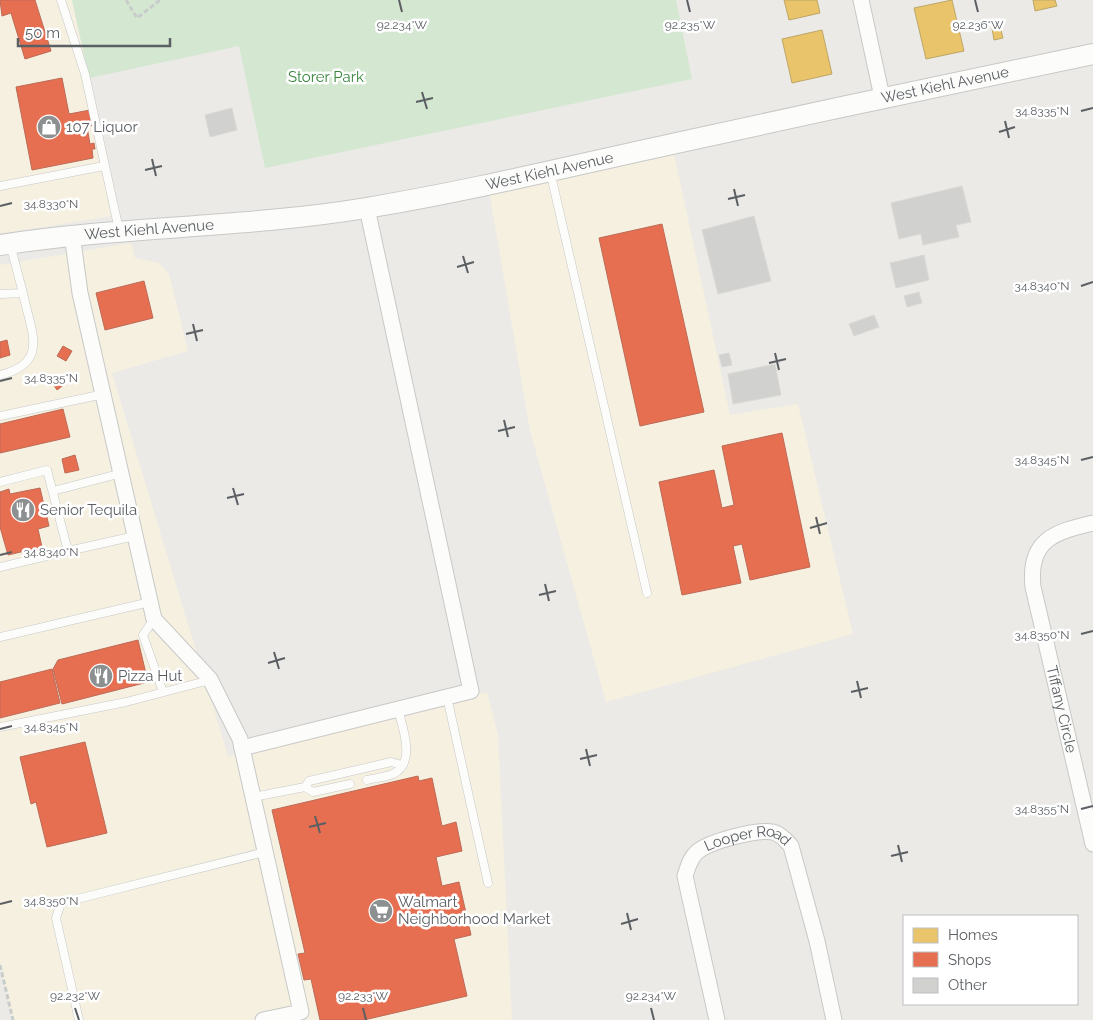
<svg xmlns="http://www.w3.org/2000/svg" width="1093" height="1020" viewBox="0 0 1093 1020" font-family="Raleway,sans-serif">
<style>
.commercial{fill:#f5f0df}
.green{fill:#d3e7d1}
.homes{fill:#e9c46a;stroke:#bea668}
.shops{fill:#e76f51;stroke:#bd6a56}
.building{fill:#d1d1cf;stroke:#dad9d5}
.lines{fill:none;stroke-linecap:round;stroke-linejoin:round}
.service-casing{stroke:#c8c8c8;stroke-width:9}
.minor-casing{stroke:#c8c8c8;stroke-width:17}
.tertiary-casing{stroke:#c8c8c8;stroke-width:22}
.path{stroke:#c8ccca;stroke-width:3;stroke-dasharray:5 2.5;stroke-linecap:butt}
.service{stroke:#fcfcfb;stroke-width:8}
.minor{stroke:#fcfcfb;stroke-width:15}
.tertiary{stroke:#fcfcfb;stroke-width:20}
.ticks{fill:none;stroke:#5b5f63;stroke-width:2}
.labels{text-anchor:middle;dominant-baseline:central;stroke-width:5;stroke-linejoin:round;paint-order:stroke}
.park-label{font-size:15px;fill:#38863c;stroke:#fff}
.street-label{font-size:15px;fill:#5b5f63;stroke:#fff}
.poi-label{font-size:15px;fill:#5b5f63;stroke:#fff;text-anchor:start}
.ticks-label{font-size:12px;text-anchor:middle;fill:#5b5f63;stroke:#fff;stroke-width:5;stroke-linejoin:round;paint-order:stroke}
</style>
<rect width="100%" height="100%" fill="#ebeae6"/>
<path class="commercial" d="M 0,0 L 72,0 L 89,78 L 112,216 L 0,234 Z
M 672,144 L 730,415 L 798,404 L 853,634 L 606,702 L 530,431 L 488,185 Z
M 131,243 L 135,258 L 159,263 L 169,274 L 188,351 L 112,373 L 228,756 L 487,692 L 498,735 L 512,1020 L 13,1020 L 0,965 L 0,265 Z"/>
<path class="green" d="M 72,0 L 676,0 L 692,79 L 265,168 L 239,46 L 89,78 Z"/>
<path class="homes" d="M 784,0 L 817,0 L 820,13 L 789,20 Z
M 952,0 L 964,51 L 926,59 L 914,8 Z
M 1033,0 L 1055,0 L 1057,6 L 1035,11 Z
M 1000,26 L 1003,38 L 994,40 L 992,28 Z
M 822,30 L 832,74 L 792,83 L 782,39 Z"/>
<path class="shops" d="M 0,0 L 35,0 L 51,51 L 25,59 L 11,13 L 2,16 Z
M 62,78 L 69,114 L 90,110 L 93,125 L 87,127 L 90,144 L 94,143 L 95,149 L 92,149 L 93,158 L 32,170 L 16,87 Z
M 662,224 L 704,412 L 640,426 L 599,238 Z
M 144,281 L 153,318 L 105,330 L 96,293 Z
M 7,340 L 10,355 L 0,358 L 0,342 Z
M 63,346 L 72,351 L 66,361 L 57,356 Z
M 59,376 L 65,384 L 57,390 L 51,381 Z
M 63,409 L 70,437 L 0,453 L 0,424 Z
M 782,433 L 810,567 L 750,580 L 742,544 L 733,546 L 741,583 L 682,595 L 659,482 L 714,470 L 722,508 L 734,505 L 722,446 Z
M 75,455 L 79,470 L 65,473 L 62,459 Z
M 40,488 L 49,526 L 38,529 L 42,547 L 8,555 L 0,527 L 0,492 L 9,489 L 10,494 Z
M 138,640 L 148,682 L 62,704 L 53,669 L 58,660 Z
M 52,669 L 60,703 L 0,718 L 0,682 Z
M 85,742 L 107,833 L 47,847 L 36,802 L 31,804 L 20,757 Z
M 418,776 L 419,781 L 432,778 L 442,826 L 456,822 L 462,851 L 436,857 L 442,886 L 459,882 L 471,935 L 454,939 L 467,996 L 364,1020 L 320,1020 L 311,979 L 304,980 L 298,954 L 305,953 L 272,810 Z"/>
<path class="building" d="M 232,108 L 237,130 L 210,137 L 205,115 Z
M 962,186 L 971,222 L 956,225 L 959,237 L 923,245 L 921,234 L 899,239 L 891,203 Z
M 754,216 L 771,281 L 718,294 L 702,230 Z
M 924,255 L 929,280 L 896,288 L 890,263 Z
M 919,292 L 922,303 L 907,307 L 904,296 Z
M 874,315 L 879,327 L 854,336 L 849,324 Z
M 729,353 L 732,365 L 722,367 L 719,355 Z
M 775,364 L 781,395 L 733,404 L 728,374 Z"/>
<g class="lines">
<g class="service-casing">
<path id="service" d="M 61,0 L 85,74 L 119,230
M 550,171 L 647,593
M 0,186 L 104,166
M 10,244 L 23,293
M 0,294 L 23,293 C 30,330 51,363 0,375
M 0,416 L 104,394
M 0,482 L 47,470 L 68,551 L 0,567
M 53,491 L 122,473
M 68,551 L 135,536
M 154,619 L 143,635 L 163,692
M 0,637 L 150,602
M 447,697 L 488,883
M 0,727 L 126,702 L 210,680
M 367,780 C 375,778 386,777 393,774 C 417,763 402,726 398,709
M 305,787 L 313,792 L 350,784
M 253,797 L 305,787 L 309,781 L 391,762 L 402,765
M 79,1020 L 56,918 L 61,903 L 265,852"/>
</g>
<g class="minor-casing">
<g id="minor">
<path d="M 861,0 L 882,97"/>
<path d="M 72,234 L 80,293 L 154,619 L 210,679 L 240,739 L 301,1012 L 263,1020"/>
<path id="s1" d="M 1093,523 C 1054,532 1028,540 1033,587 L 1093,844"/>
<path d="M 242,748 L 471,691 L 367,208"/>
<path id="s2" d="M 717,1020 L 685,876 C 688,867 690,858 697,852 C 710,841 757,829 773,832 C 780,834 786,840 791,846 L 817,941 L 834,1020"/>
</g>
</g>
<g class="tertiary-casing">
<g id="tertiary">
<path id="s3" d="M 0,245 C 122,226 245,228 366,208 C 469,191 571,166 672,144 C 812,113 953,83 1093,54"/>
</g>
</g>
<path class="path" d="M 126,0 L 137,18 L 160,0
M 0,965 L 13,1020"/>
<use href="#service" class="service"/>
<use href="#minor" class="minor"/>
<use href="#tertiary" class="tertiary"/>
</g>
<path class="ticks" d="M 399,0 L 402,12M 687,0 L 690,12M 975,0 L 978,12M 422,92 L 427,109M 416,102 L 433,98M 1081,111 L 1093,108M 1005,121 L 1009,138M 999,132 L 1015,127M 152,159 L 156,176M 145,170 L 162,166M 734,189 L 738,206M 728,199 L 745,195M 0,206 L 12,203M 463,256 L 468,273M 457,267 L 474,262M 1081,286 L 1093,282M 193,324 L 197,341M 186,334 L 203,330M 775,353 L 779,370M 769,363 L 786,359M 0,381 L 12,378M 504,420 L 508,437M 498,431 L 515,427M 1081,460 L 1093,457M 233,488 L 238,505M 227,498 L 244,494M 816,517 L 820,534M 810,528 L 827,523M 0,555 L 12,552M 545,584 L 549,601M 539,595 L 556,591M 1081,634 L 1093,631M 274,652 L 279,669M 268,663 L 285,658M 857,681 L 861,698M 851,692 L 868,688M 0,729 L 12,726M 586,749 L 590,766M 580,759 L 597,755M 1081,809 L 1093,806M 315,816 L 320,833M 309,827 L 326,823M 898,845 L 902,862M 891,856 L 908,852M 0,904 L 12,901M 627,913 L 631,930M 621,924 L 638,919M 75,1008 L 79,1020M 363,1008 L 366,1020M 651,1008 L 654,1020"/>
<defs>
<g id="shop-disc" transform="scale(1.25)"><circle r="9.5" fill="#8d9091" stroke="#fff"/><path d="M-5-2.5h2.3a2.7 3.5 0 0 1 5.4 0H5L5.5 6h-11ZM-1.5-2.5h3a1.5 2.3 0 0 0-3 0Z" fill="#fff"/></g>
<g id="restaurant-disc" transform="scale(1.25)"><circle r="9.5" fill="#8d9091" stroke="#fff"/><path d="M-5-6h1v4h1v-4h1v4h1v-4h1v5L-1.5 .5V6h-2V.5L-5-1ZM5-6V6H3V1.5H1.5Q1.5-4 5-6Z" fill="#fff"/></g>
<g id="supermarket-disc" transform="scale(1.25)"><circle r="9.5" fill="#8d9091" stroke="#fff"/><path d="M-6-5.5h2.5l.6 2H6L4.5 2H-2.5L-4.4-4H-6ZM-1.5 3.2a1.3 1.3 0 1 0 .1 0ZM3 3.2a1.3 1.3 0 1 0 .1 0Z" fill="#fff"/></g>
</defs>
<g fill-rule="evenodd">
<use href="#shop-disc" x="49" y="127"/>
<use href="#restaurant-disc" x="23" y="510"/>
<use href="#restaurant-disc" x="101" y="676"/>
<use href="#supermarket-disc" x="381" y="911"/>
</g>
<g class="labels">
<g class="park-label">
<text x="326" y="77">Storer Park</text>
</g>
<g class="street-label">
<text stroke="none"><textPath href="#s3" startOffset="960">West Kiehl Avenue</textPath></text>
<text stroke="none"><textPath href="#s3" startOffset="555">West Kiehl Avenue</textPath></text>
<text stroke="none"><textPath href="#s3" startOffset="150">West Kiehl Avenue</textPath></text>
<text stroke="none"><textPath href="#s1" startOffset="226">Tiffany Circle</textPath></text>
<text stroke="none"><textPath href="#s2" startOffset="229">Looper Road</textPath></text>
</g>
<g class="poi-label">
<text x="66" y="127">107 Liquor</text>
<text x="40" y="510">Senior Tequila</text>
<text x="118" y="676">Pizza Hut</text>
<text x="398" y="902">Walmart<tspan x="398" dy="17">Neighborhood Market</tspan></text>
</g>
</g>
<g class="ticks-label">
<text x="402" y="29">92.234°W</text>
<text x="690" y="29">92.235°W</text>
<text x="978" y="29">92.236°W</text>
<text x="1042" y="115">34.8335°N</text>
<text x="51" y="208">34.8330°N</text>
<text x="1042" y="290">34.8340°N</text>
<text x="51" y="382">34.8335°N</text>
<text x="1042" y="464">34.8345°N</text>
<text x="51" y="556">34.8340°N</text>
<text x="1042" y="639">34.8350°N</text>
<text x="51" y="731">34.8345°N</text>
<text x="1042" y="813">34.8355°N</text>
<text x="51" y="905">34.8350°N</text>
<text x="75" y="1000">92.232°W</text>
<text x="363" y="1000">92.233°W</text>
<text x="651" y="1000">92.234°W</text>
</g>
<rect x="903" y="915" width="175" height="90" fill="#ffffff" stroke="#bdbfc1"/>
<rect x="913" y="928" width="25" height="15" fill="#e9c46a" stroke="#bdbfc1"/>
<text x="948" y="940" font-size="15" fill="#5b5f63">Homes</text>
<rect x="913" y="952" width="25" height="15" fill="#e76f51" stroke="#bdbfc1"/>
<text x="948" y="965" font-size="15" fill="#5b5f63">Shops</text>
<rect x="913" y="978" width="25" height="15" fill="#d1d1cf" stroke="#bdbfc1"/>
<text x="948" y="990" font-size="15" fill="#5b5f63">Other</text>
<path d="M18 38v8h152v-8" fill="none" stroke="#5b5f63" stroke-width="2.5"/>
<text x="25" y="38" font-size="15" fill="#5b5f63" stroke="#ffffff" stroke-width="4" paint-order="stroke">50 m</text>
</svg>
